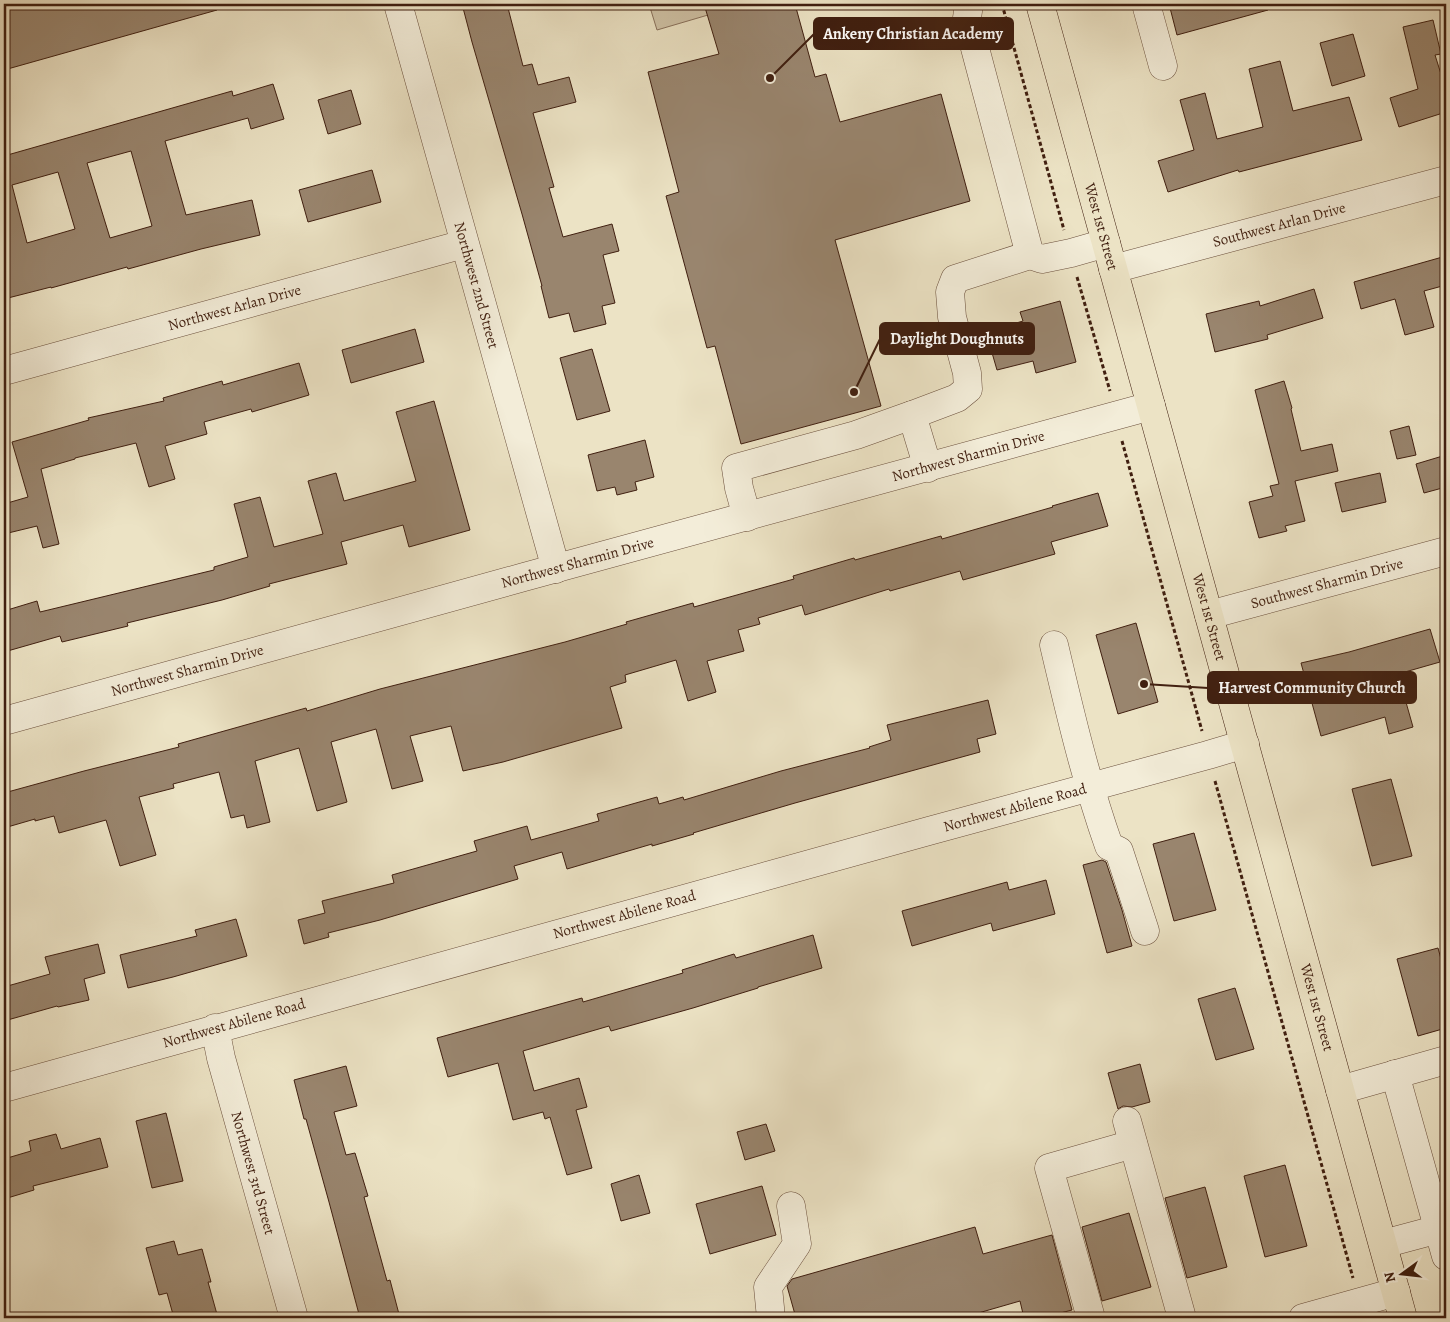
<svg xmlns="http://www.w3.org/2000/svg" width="1450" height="1322" viewBox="0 0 1450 1322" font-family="Alegreya,serif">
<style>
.green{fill:#cfc2a6;stroke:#88705b}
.building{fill:#99856e;stroke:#401f10;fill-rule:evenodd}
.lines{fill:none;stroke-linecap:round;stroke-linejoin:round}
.minor-casing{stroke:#6b503d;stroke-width:29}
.major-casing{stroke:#401f10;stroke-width:29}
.path{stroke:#401f10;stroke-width:3;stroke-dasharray:4 2.5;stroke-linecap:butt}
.minor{stroke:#f3edd9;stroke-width:28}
.major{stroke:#ece3c5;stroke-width:28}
.labels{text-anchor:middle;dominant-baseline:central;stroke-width:4.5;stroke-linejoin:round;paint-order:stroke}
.street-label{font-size:15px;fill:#401f10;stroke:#f3edd9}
.leader{fill:none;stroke:#401f10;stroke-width:2}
.callout-dot{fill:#401f10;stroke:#f3edd9;stroke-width:2}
.callout{fill:#401f10;stroke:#401f10;stroke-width:2}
.callout-label{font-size:16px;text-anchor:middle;font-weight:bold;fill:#fff}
</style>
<rect width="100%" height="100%" fill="#ece3c5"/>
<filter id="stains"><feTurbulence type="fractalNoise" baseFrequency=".004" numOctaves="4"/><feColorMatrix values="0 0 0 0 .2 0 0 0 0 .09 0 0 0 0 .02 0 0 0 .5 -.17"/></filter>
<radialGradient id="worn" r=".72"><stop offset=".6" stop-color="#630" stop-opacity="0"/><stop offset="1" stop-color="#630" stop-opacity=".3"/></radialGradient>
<path class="green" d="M 649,4 L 705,4 L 708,15 L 657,30 Z"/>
<path class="building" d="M 4,4 L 217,4 L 217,10 L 4,70 Z
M 462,4 L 507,4 L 523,66 L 532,64 L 538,85 L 569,77 L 576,102 L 533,113 L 554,187 L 549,188 L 563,237 L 612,224 L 619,251 L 603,255 L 615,303 L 602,306 L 606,324 L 574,332 L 569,313 L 549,318 L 541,286 L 542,286 L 522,214 L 472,42 Z
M 704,4 L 795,4 L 815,77 L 826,74 L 840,122 L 941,94 L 970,201 L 835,240 L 881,406 L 741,444 L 715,346 L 707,348 L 666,196 L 679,192 L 648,72 L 719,54 Z
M 1169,4 L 1267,4 L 1268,10 L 1177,35 Z
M 1433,20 L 1441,54 L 1435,55 L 1446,90 L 1446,112 L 1399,127 L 1390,98 L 1418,89 L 1403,27 Z
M 1353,34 L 1365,76 L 1332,86 L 1320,43 Z
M 1280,61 L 1293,111 L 1349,97 L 1362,140 L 1239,172 L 1238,170 L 1168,192 L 1158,161 L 1194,150 L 1180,100 L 1205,93 L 1217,139 L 1263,127 L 1249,69 Z
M 273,84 L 284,119 L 251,129 L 248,118 L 165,141 L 186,215 L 252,200 L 260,235 L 201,249 L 128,269 L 127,267 L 51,288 L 51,287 L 4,299 L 4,156 L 232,91 L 233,96 ZM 131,151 L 152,226 L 110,238 L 87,163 ZM 58,172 L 75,229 L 27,243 L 12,185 Z
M 351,90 L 361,124 L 328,134 L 318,100 Z
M 372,170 L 381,202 L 308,222 L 299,190 Z
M 1446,256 L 1446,285 L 1424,291 L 1434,327 L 1405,335 L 1395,299 L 1361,309 L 1354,282 Z
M 1314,289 L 1323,318 L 1267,335 L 1268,339 L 1215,352 L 1206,314 L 1259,301 L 1260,306 Z
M 1060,301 L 1076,362 L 1036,373 L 1033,361 L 997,370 L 986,332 L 1023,321 L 1020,312 Z
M 415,329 L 424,362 L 351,383 L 342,350 Z
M 592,349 L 610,411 L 577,420 L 560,358 Z
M 299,363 L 309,395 L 252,412 L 251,409 L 204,422 L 207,434 L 165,446 L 175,479 L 149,487 L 136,443 L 75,458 L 75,459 L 41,469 L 59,544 L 43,548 L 37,526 L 4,534 L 4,504 L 28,497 L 12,442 L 89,420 L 88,418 L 164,401 L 163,398 L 222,381 L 223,385 Z
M 1284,381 L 1292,408 L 1291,409 L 1301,451 L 1332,444 L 1338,471 L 1295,481 L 1305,521 L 1285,526 L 1287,531 L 1259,538 L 1249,502 L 1273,496 L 1270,486 L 1279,484 L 1255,390 Z
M 434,401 L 470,530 L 409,547 L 403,525 L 341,542 L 347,564 L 269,584 L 270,586 L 222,600 L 127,623 L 128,626 L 62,642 L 60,636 L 4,652 L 4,611 L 37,601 L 40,612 L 214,570 L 214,567 L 248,557 L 234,504 L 260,497 L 274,547 L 323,534 L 308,481 L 336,473 L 344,501 L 416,481 L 396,412 Z
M 1409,426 L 1416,455 L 1397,459 L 1390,431 Z
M 645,440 L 654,477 L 635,482 L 637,490 L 617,495 L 615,487 L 597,491 L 588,455 Z
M 1446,455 L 1446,487 L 1424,493 L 1416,464 Z
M 1380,473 L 1386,502 L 1342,512 L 1335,483 Z
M 1098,493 L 1108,526 L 1051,542 L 1055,554 L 963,580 L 960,571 L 890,591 L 889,589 L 805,615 L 802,605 L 758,618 L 760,624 L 738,630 L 744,651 L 707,661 L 716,692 L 688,701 L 676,660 L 625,675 L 626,682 L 610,687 L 622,728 L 503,762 L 463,771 L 451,726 L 410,736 L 423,781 L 392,789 L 376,729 L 331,742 L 347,802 L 317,811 L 299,748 L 255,761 L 270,822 L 247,828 L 244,815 L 231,818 L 219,772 L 173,784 L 174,788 L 139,797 L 156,855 L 120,866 L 106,820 L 59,833 L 54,816 L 35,821 L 35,819 L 4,828 L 4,793 L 84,771 L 179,747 L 178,744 L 306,708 L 307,711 L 380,689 L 565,642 L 627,624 L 626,622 L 693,603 L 694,607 L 794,579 L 793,576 L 854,558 L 855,560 L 941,536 L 942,539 L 1053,507 L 1052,506 Z
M 1136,623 L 1158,702 L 1118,714 L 1096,635 Z
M 1430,629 L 1440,662 L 1398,674 L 1413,727 L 1389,734 L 1385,717 L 1321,736 L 1301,663 L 1349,652 Z
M 988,700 L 996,734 L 977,739 L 980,752 L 795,803 L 693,833 L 694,834 L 652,846 L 652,844 L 567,869 L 562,852 L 514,866 L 518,879 L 380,920 L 328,933 L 329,937 L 304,944 L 298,920 L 325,913 L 322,901 L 394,883 L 392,875 L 477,851 L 474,841 L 527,826 L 531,840 L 599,821 L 597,814 L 657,797 L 659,804 L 683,797 L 684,800 L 781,771 L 870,748 L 869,747 L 891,740 L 887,725 Z
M 1391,779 L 1412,856 L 1372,866 L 1352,789 Z
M 1194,833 L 1216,910 L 1174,921 L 1153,844 Z
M 1102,860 L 1106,862 L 1122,910 L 1132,946 L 1107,953 L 1083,865 Z
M 1046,880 L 1055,914 L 993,931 L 991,923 L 912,946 L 902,911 L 1007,882 L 1009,890 Z
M 236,919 L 247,956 L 173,977 L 128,988 L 120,955 L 197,936 L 195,930 Z
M 813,935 L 822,968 L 758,987 L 758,988 L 693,1008 L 611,1031 L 609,1026 L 523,1051 L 534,1091 L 579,1078 L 587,1107 L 576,1110 L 592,1168 L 567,1175 L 550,1117 L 545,1119 L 543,1112 L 513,1120 L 498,1063 L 448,1077 L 437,1038 L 582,998 L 583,1002 L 683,973 L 682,970 L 734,954 L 736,958 Z
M 98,944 L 105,973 L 84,979 L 89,1000 L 58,1007 L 57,1006 L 4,1021 L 4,987 L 50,974 L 45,957 Z
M 1438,948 L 1446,977 L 1446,1028 L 1418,1036 L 1397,959 Z
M 1235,988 L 1254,1049 L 1216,1060 L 1198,999 Z
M 1140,1064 L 1150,1102 L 1132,1107 L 1123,1106 L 1118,1109 L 1108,1073 Z
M 346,1066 L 357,1106 L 334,1112 L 346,1155 L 355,1153 L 368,1196 L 364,1197 L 387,1281 L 390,1280 L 400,1318 L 360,1318 L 329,1202 L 306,1119 L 304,1119 L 294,1080 Z
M 166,1113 L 183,1181 L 152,1188 L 136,1121 Z
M 766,1124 L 775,1151 L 745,1160 L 737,1132 Z
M 56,1134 L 61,1149 L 100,1138 L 108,1167 L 33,1186 L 34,1190 L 4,1199 L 4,1159 L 31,1151 L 29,1141 Z
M 1285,1165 L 1307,1246 L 1265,1257 L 1244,1176 Z
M 639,1175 L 650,1213 L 621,1221 L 611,1184 Z
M 762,1186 L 776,1235 L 710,1254 L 696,1204 Z
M 1205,1187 L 1227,1267 L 1187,1278 L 1165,1198 Z
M 1129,1213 L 1151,1287 L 1102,1301 L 1082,1227 Z
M 975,1227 L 983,1254 L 1052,1235 L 1072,1310 L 1041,1318 L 1024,1318 L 1020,1301 L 961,1318 L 796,1318 L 787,1286 L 792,1279 Z
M 174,1241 L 178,1255 L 202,1249 L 211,1282 L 208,1282 L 218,1318 L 174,1318 L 167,1293 L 159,1295 L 146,1248 Z"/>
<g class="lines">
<g class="minor-casing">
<g id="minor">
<path id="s1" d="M 398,4 L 556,569"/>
<path d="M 969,4 L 967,18 L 1030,255 L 1042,259 L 1071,253 L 1106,243"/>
<path d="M 1146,4 L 1163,66"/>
<path id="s2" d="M 1113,269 L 1446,180"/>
<path id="s3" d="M 4,371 L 464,244"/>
<path d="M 928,468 L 912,415 L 957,398 L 968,389 L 967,373 L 952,317 L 950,292 L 955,279 L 1030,255"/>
<path d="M 747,517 L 739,488 L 736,468 L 856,435 L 912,415"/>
<path id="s4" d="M 1209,615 L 1446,551"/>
<path d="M 1054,645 C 1070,713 1086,781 1109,846 L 1119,851 L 1145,931"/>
<path id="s5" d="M 4,721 L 524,577 L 1151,406"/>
<path id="s6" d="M 215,1028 L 221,1058 L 294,1318"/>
<path d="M 1395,1074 L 1446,1256"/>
<path id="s7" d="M 4,1088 C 404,974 806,864 1208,755 L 1245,744"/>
<path d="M 1340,1090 L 1446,1060"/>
<path d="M 1127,1121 L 1182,1318"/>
<path d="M 1383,1244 L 1439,1229"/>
<path d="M 771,1318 L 768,1287 L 797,1244 L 791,1206"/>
<path d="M 1091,1318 L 1049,1168 L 1133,1144"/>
<path d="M 1303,1318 L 1396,1292"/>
</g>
</g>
<g class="major-casing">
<g id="major">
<path id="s8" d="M 1040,4 L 1403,1318"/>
</g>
</g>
<path class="path" d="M 1002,4 L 1064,230
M 1077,277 L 1110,391
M 1122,441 L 1202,731
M 1215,781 L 1353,1278"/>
<use href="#minor" class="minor"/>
<use href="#major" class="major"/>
</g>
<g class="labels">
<g class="street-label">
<text stroke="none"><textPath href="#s2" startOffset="172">Southwest Arlan Drive</textPath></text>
<text stroke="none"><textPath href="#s8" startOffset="231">West 1st Street</textPath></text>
<text stroke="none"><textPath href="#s1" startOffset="292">Northwest 2nd Street</textPath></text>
<text stroke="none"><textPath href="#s3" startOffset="239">Northwest Arlan Drive</textPath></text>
<text stroke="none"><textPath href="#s5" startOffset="1000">Northwest Sharmin Drive</textPath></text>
<text stroke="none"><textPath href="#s5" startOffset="595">Northwest Sharmin Drive</textPath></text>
<text stroke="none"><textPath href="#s4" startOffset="122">Southwest Sharmin Drive</textPath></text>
<text stroke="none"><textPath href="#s8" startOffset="636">West 1st Street</textPath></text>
<text stroke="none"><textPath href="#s5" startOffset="190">Northwest Sharmin Drive</textPath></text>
<text stroke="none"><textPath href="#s7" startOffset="1049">Northwest Abilene Road</textPath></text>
<text stroke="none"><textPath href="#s7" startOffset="644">Northwest Abilene Road</textPath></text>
<text stroke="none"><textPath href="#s8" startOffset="1041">West 1st Street</textPath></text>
<text stroke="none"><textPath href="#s7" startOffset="239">Northwest Abilene Road</textPath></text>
<text stroke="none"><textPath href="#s6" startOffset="150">Northwest 3rd Street</textPath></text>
</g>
</g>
<path class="leader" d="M770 78L814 34M854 392L880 339M1144 684L1208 688"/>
<g class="callout-dot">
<circle cx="770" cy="78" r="5"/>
<circle cx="854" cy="392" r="5"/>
<circle cx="1144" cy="684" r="5"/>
</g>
<g class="callout">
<rect x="814" y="18" width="199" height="31" rx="5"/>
<rect x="880" y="323" width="154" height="31" rx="5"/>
<rect x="1208" y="672" width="208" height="31" rx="5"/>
</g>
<g class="callout-label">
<text x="913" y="39">Ankeny Christian Academy</text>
<text x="957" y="344">Daylight Doughnuts</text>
<text x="1312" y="693">Harvest Community Church</text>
</g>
<rect width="1450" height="1322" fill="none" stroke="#ece3c5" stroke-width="20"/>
<rect x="5" y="5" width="1440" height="1312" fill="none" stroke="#401f10" stroke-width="2.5"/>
<rect x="10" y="10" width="1430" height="1302" fill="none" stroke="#401f10"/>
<g transform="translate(1402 1274) rotate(255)" stroke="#f3edd9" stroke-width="4" paint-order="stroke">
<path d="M0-4L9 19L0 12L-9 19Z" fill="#401f10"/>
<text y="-8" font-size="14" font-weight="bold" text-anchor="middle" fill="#401f10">N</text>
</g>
<rect width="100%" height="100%" filter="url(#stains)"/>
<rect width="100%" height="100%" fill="url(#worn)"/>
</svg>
